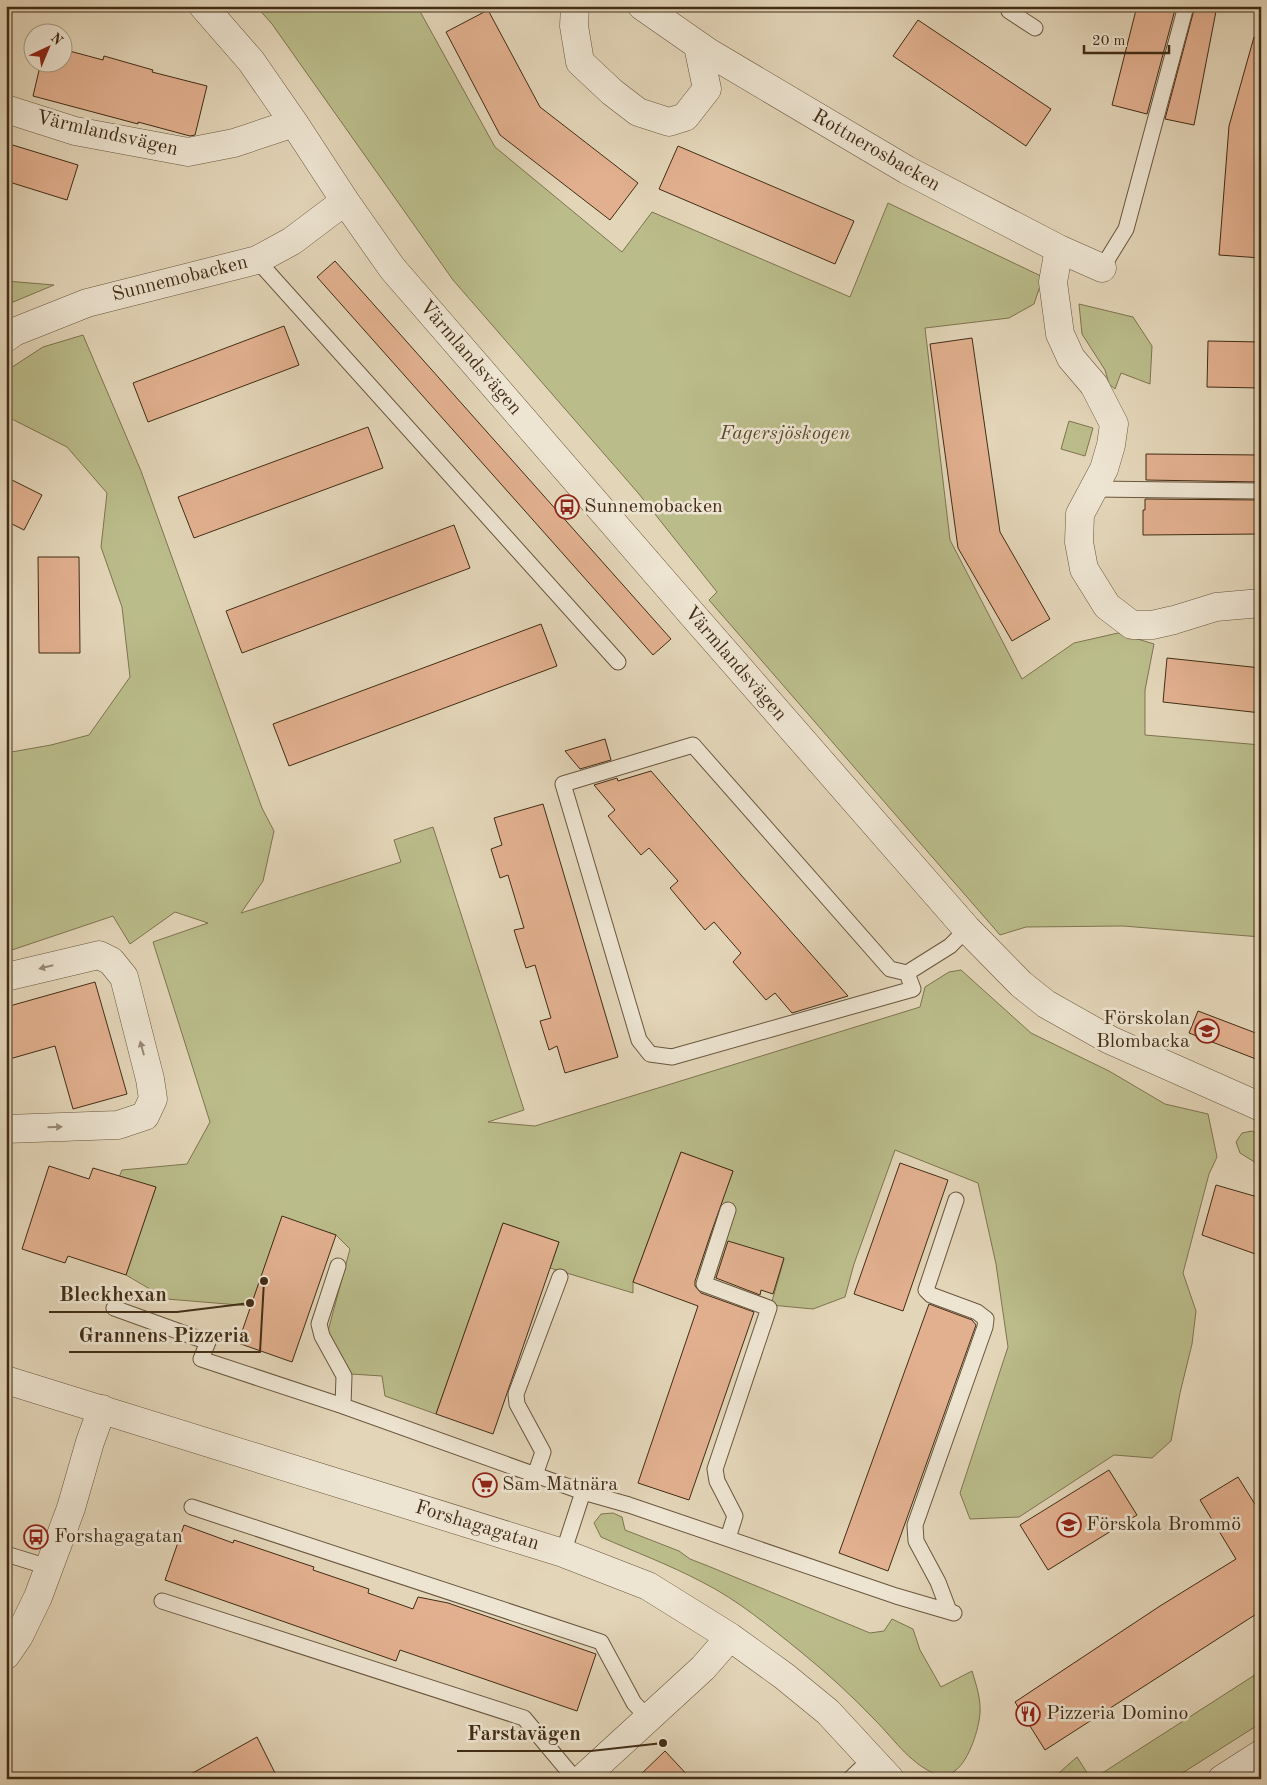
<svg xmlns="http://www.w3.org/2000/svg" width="1267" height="1785" viewBox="0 0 1267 1785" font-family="'Old Standard TT',serif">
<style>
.green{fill:#babc8a;stroke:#7e7450}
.building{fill:#e2b08f;stroke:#412c15}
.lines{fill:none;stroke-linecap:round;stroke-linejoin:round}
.service-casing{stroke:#6a563e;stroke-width:17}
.minor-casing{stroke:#6a563e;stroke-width:29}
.tertiary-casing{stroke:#6a563e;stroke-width:29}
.service{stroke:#ede4d1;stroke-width:15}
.minor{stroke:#ede4d1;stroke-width:28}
.tertiary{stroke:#ede4d1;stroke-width:28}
.oneway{fill:#978873}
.labels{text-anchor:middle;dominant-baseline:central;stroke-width:5;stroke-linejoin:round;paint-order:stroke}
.street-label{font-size:20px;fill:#412c15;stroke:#ede4d1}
.park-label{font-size:20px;font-style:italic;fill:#59492c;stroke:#ede4d1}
.poi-label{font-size:20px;fill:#412c15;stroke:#ede4d1;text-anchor:start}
.leader{fill:none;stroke:#412c15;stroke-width:2}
.callout-dot{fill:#412c15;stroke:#ede4d1;stroke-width:2}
.callout-label{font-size:21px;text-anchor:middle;font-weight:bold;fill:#412c15;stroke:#ede4d1;stroke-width:5;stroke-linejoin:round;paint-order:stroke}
</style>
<rect width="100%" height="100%" fill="#e3d5b8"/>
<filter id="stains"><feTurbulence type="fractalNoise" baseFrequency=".004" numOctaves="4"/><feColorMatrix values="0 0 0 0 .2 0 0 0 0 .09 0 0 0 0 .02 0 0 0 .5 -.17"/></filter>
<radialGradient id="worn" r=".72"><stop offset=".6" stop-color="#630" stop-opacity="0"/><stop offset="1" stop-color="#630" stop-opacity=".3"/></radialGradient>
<path class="green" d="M 256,6 L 417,6 L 495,147 L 622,252 L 652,212 L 850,297 L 888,203 L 1043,277 L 1034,304 L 1009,318 L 925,328 L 950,540 L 1022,679 L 1074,643 L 1118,633 L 1154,644 L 1145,690 L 1145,735 L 1261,745 L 1261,937 L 1123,926 L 1026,927 L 1000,935 L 709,600 L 717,592 L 639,494 L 453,280 L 272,24 Z
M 6,281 L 54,285 L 6,305 Z
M 1079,304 L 1133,317 L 1152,346 L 1150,384 L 1121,373 L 1115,389 L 1109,384 L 1105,370 L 1082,334 Z
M 83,335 L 141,471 L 262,808 L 274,831 L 263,881 L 241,913 L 401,862 L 394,840 L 433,827 L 524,1110 L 488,1122 L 535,1126 L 920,1007 L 925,987 L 949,972 L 961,970 L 1031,1033 L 1109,1071 L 1165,1104 L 1208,1114 L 1217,1157 L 1209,1174 L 1183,1273 L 1196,1311 L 1192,1344 L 1180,1393 L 1171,1441 L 1152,1458 L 1114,1455 L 1019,1517 L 970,1519 L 960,1493 L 1008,1347 L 996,1264 L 978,1183 L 895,1150 L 854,1264 L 845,1297 L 813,1309 L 771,1305 L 784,1259 L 730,1280 L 696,1274 L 733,1171 L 681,1152 L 633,1282 L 633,1293 L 550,1268 L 559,1242 L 503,1223 L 436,1414 L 385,1396 L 382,1376 L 351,1374 L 328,1331 L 350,1249 L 336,1235 L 282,1217 L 251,1306 L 167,1299 L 126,1275 L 156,1187 L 119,1177 L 122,1170 L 187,1164 L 210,1122 L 153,942 L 208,923 L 175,912 L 130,944 L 113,916 L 6,952 L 6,753 L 51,745 L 89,735 L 130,677 L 122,607 L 101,547 L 107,493 L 67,447 L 6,416 L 6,371 L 43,347 Z
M 1069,421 L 1093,428 L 1085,456 L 1061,449 Z
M 1252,1131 L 1261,1135 L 1261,1166 L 1240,1153 L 1236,1142 L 1242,1133 Z
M 613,1513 L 622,1517 L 625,1530 L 679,1551 L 690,1559 L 708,1566 L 870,1633 L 884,1631 L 892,1619 L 913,1629 L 920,1650 L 941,1687 L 972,1671 C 976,1684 981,1699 980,1713 C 979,1729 969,1760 956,1770 C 953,1773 947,1775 942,1777 C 910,1765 897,1742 874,1719 C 851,1695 827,1673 801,1652 C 770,1627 738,1600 702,1582 C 670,1565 635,1552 601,1537 L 594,1523 L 601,1514 Z
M 1261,1671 L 1261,1723 L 1173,1779 L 1093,1779 Z
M 1077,1757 L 1091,1779 L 1052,1779 Z"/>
<path class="building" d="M 1137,6 L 1176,6 L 1147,114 L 1112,105 Z
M 1195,6 L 1217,6 L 1194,125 L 1165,119 Z
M 488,10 L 540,107 L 638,183 L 610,220 L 500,135 L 446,32 Z
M 918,20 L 1051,109 L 1026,146 L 893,56 Z
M 1254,37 L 1261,38 L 1261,258 L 1219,255 L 1229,126 Z
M 62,49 L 103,60 L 104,56 L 153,70 L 152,72 L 207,86 L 195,135 L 190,136 L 138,122 L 138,124 L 33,96 L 41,62 L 62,62 Z
M 6,143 L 78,165 L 67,200 L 6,181 Z
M 678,146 L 854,221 L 835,264 L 659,189 Z
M 335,261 L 671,639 L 653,655 L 317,277 Z
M 284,326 L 299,365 L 148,422 L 133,383 Z
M 972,338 L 1000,532 L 1050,619 L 1012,641 L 958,548 L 930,344 Z
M 1208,341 L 1261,342 L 1261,388 L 1207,387 Z
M 368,427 L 383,468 L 194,538 L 178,497 Z
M 1146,454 L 1261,455 L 1261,482 L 1146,480 Z
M 6,477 L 42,495 L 24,530 L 6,521 Z
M 1145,499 L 1261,500 L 1261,534 L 1143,535 L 1143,510 L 1145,510 Z
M 454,525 L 470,568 L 242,653 L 226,611 Z
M 38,557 L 79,557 L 80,653 L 39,653 Z
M 541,624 L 557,666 L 289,766 L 273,724 Z
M 1167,658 L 1261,668 L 1261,713 L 1163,702 Z
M 605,739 L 611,760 L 580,769 L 565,751 Z
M 651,771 L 741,875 L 848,996 L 792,1013 L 775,993 L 766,1000 L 733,962 L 741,953 L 714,922 L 705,930 L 670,888 L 678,881 L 649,848 L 641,855 L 608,816 L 615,810 L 594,785 L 617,778 L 618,781 Z
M 543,804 L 618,1057 L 565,1073 L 557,1046 L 549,1050 L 540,1021 L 551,1018 L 535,965 L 526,968 L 514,930 L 524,928 L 508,875 L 500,878 L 491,849 L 502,845 L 494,818 Z
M 95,982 L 127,1094 L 73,1109 L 55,1046 L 6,1060 L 6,1007 Z
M 1198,1011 L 1261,1035 L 1261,1061 L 1189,1033 Z
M 681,1152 L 733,1171 L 710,1236 L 695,1281 L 695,1286 L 701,1293 L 754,1312 L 689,1500 L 638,1483 L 698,1306 L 633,1282 Z
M 900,1163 L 948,1180 L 903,1311 L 854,1294 Z
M 49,1166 L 89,1179 L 93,1168 L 156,1187 L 126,1275 L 68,1256 L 65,1263 L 22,1249 Z
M 1216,1185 L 1261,1198 L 1261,1256 L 1202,1235 Z
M 282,1216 L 336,1235 L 292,1362 L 238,1343 Z
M 503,1223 L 559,1242 L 493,1434 L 436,1414 Z
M 728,1241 L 784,1258 L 773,1294 L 761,1290 L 760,1295 L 716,1278 Z
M 929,1304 L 972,1320 L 976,1325 L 888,1571 L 839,1553 Z
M 1109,1470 L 1137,1515 L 1048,1570 L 1020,1525 Z
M 1238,1477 L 1261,1514 L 1261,1611 L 1045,1750 L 1015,1702 L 1160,1606 L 1236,1559 L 1200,1500 Z
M 184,1525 L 233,1543 L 234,1540 L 299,1562 L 314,1567 L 313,1570 L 369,1589 L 368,1593 L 413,1609 L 418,1597 L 448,1603 L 596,1654 L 577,1711 L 400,1650 L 396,1661 L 165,1580 Z
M 257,1737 L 278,1779 L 182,1779 Z
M 665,1751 L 691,1779 L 636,1779 Z"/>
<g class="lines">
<g class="service-casing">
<path id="service" d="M 1007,6 L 1009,11 L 1035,28
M 257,260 L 618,662
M 1102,268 L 1126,229 L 1186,6
M 1094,489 L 1261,491
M 907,973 L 913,989 L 672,1057 L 650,1054 L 639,1040 L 563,784 L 693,745 L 890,969 L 907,973 L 950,946 L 967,929
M 728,1210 L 704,1284 L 769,1308 L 715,1469 L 717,1481 L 735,1516 L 728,1538
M 338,1266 L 319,1324 L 322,1336 L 344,1376 L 343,1406
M 114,1308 L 208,1342 L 201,1359 L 343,1406 L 583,1492 L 629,1505 L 896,1596 L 954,1613
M 535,1475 L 543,1452 L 517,1404 L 516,1394 L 560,1277
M 192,1507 L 601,1642 L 634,1703 L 649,1719
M 563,1553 L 583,1492
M 6,1554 L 48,1567
M 162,1601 L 524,1718 L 575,1779
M 949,1611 L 938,1582 L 916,1541 L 915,1525 L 985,1327 L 986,1319 L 977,1312 L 931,1295 L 926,1290 L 956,1200
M 850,1779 L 871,1759"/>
</g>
<g class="minor-casing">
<path id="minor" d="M 203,6 L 251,61 L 294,123 L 345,201 L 392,268 L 691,613 L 967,929 L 1021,984 L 1046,1004 L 1110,1040 L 1261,1107
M 575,6 L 574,26 L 580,62 L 612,92 L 638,112 L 669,122 L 685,117 L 707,89 L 698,46
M 642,6 L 708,52 L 907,170 L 1059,249 L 1102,268
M 6,109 L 75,131 L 188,152 L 234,143 L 294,123
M 1059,249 L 1053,282 L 1060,334 L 1071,358 L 1094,385 L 1114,424 L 1111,445 L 1104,469 L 1080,514 L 1079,542 L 1084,569 L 1107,606 L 1132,625 L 1152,625 L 1174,620 L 1216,607 L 1261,603
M 6,338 L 14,332 L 87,303 L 257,260 L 292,241 L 345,201
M 6,977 L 99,955 L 111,961 L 124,977 L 150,1079 L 153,1099 L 145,1116 L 118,1125 L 6,1129
M 6,1380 L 563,1553 L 648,1586 L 730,1637 L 784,1676 L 828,1712 L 890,1779
M 6,1655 L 19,1636 L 38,1597 L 71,1508 L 90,1442 L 102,1409
M 582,1779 L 703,1668 L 730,1637"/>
</g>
<g class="tertiary-casing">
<path id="tertiary" d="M 1222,1779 L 1261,1754"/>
</g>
<use href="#service" class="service"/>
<use href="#minor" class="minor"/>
<use href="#tertiary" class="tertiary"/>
</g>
<defs><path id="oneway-solid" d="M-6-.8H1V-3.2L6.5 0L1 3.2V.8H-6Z" transform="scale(1.25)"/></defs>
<g class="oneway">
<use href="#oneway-solid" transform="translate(46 967) rotate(166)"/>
<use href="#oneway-solid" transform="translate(142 1048) rotate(-105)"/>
<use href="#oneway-solid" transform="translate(55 1127) rotate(-2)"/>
</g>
<defs>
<g id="bus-ring" transform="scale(1.25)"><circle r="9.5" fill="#ede4d1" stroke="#8f2418" stroke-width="1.5"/><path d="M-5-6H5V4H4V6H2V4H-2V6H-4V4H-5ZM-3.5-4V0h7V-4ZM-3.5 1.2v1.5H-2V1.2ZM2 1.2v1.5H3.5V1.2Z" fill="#8f2418"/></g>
<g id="school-ring" transform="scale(1.25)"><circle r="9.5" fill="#ede4d1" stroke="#8f2418" stroke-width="1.5"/><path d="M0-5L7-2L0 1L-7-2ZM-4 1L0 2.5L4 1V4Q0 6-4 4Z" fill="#8f2418"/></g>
<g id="supermarket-ring" transform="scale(1.25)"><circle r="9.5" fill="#ede4d1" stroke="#8f2418" stroke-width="1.5"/><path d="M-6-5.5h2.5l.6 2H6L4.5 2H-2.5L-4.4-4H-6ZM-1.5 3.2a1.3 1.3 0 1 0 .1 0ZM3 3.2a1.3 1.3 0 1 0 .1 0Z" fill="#8f2418"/></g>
<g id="restaurant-ring" transform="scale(1.25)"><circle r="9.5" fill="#ede4d1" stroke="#8f2418" stroke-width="1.5"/><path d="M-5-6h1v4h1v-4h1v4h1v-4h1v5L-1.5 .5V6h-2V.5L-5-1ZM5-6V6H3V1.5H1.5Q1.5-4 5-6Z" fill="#8f2418"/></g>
</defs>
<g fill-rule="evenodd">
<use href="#bus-ring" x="567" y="507"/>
<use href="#school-ring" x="1207" y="1031"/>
<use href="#supermarket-ring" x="485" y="1485"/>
<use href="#school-ring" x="1069" y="1525"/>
<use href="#bus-ring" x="36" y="1537"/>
<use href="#restaurant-ring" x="1028" y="1714"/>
</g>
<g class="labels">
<g class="street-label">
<text transform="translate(107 134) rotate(13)">Värmlandsvägen</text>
<text transform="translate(876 151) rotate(30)">Rottnerosbacken</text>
<text transform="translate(180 279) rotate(-14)">Sunnemobacken</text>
<text transform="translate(470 358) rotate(49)">Värmlandsvägen</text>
<text transform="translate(735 664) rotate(49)">Värmlandsvägen</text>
<text transform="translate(477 1526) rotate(17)">Forshagagatan</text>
</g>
<g class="park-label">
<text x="785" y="434">Fagersjöskogen</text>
</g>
<g class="poi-label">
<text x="584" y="507">Sunnemobacken</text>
<text x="1190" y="1019" text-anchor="end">Förskolan<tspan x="1190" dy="23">Blombacka</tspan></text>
<text x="502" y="1485">Sam Matnära</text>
<text x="1086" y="1525">Förskola Brommö</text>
<text x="54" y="1537">Forshagagatan</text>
<text x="1046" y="1714">Pizzeria Domino</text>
</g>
</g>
<path class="leader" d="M250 1303L177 1312H49M264 1281L260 1352H69M663 1743L591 1751H457"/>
<g class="callout-dot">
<circle cx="250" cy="1303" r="5"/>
<circle cx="264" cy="1281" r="5"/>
<circle cx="663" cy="1743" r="5"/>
</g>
<g class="callout-label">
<text x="113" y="1301">Bleckhexan</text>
<text x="164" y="1342">Grannens Pizzeria</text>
<text x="524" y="1740">Farstavägen</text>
</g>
<rect width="1267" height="1785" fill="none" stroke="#e3d5b8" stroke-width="25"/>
<rect x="8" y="8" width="1252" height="1770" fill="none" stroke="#412c15" stroke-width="2.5"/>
<rect x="12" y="12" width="1242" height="1760" fill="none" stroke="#412c15"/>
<g transform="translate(48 48) rotate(44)"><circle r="24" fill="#ede4d1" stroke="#a89a86"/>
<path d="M0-4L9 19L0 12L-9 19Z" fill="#8f2418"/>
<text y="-8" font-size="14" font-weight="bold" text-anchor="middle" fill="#412c15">N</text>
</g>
<path d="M1084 45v8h85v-8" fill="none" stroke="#412c15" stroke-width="2.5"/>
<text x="1092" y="45" font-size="15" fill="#412c15" stroke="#ede4d1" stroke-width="4" paint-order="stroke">20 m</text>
<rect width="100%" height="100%" filter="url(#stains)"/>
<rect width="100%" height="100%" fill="url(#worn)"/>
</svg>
